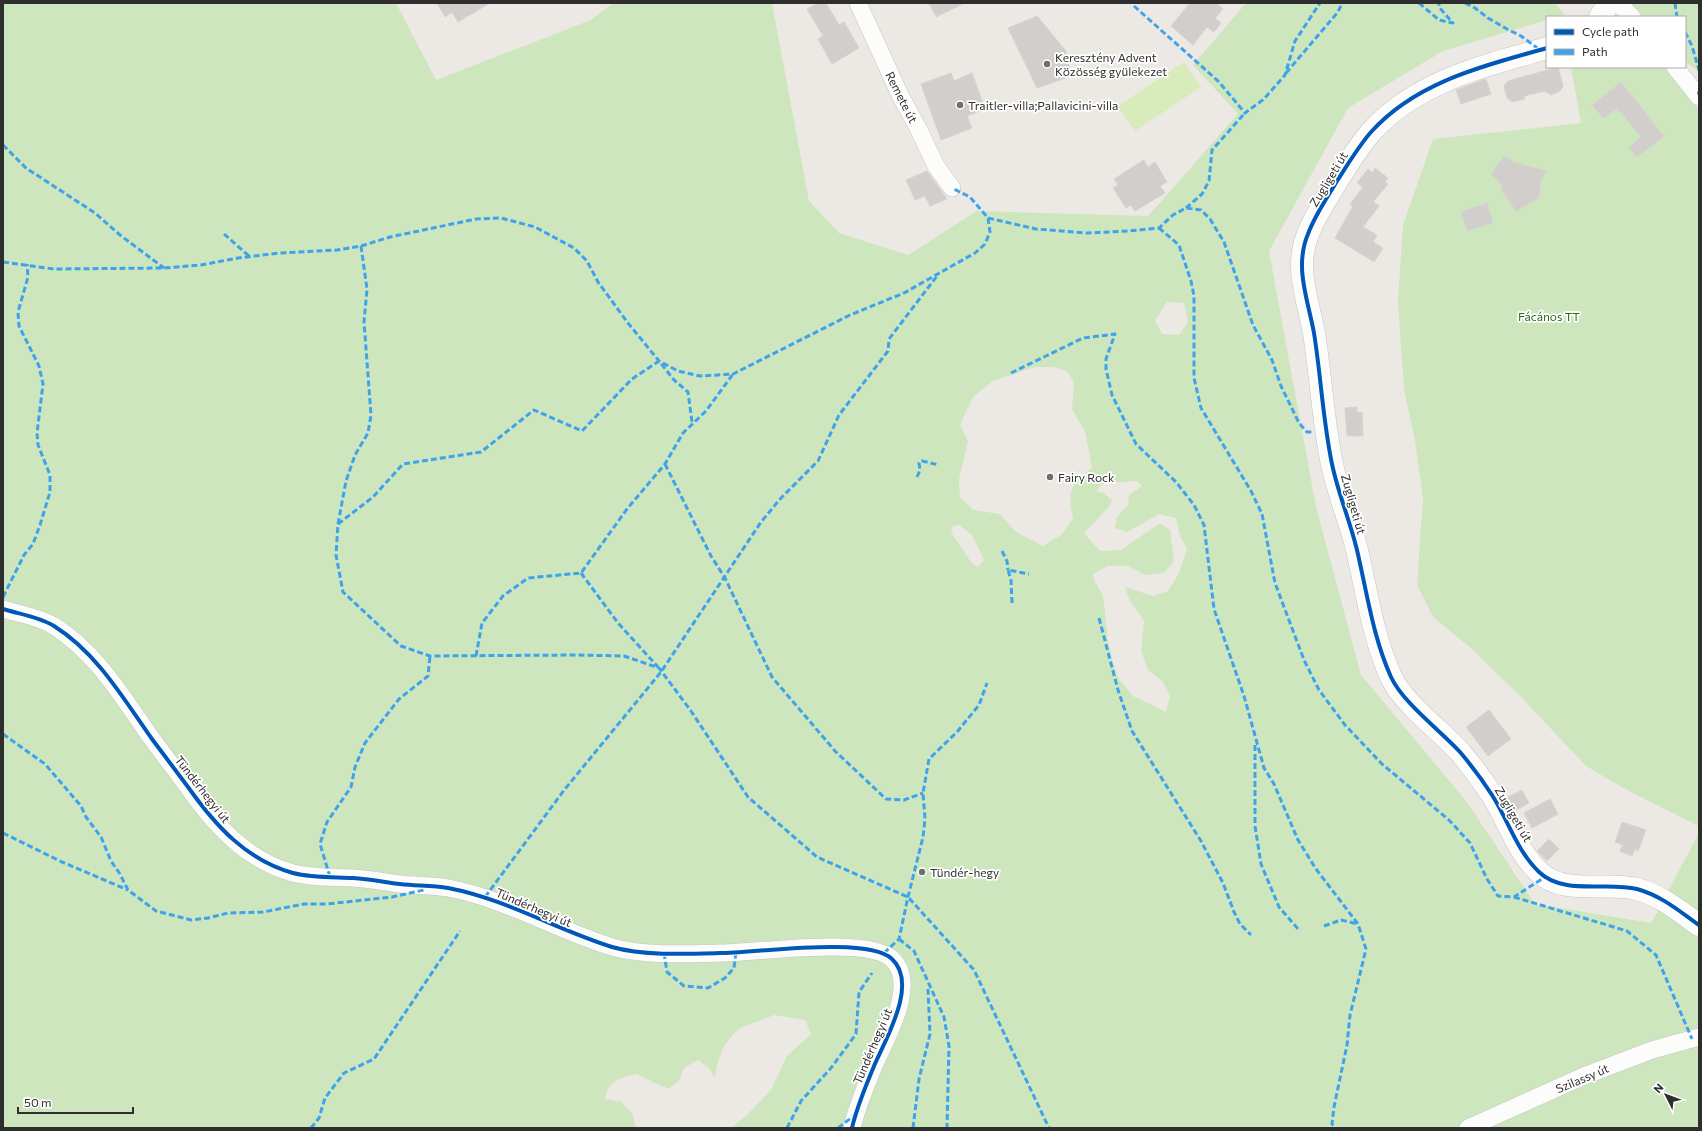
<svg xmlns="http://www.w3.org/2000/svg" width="1702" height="1131" viewBox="0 0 1702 1131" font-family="Commissioner,sans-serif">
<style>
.green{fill:#cee6be;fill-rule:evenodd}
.pitch{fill:#d9eabb}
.building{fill:#d1cecb;stroke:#d7d4d0}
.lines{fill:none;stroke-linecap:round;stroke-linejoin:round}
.street-casing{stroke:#c5c4c5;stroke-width:18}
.secondary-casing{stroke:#c5c4c5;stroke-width:23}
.street{stroke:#fcfcfb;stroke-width:17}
.secondary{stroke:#fcfcfb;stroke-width:22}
.quiet{stroke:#3ea3eb;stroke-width:3;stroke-dasharray:6 3;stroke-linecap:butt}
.cycleway-casing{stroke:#fff;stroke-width:6}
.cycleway{stroke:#0057b8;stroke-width:4}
.poi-dot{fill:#706f6e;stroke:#fff;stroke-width:1.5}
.labels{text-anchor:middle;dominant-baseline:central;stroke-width:3.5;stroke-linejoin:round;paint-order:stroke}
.poi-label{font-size:12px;fill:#2e2e2e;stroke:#fff;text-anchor:start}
.street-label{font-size:12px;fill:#2e2e2e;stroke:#fff}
.park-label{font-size:12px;fill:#2c6e1b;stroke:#fff}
</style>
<rect width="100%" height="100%" fill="#ece8e4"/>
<path class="green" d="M 3,3 L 396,3 L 436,80 L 591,20 L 613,3 L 772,3 L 809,201 L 839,233 L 908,255 L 977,211 L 1148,216 L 1238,114 L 1193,65 L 1246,3 L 1555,3 L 1565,15 L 1547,17 L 1547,20 L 1443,51 L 1348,108 L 1269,251 L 1316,507 L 1361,675 L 1466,801 L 1535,904 L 1651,923 L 1699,833 L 1699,1128 L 731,1128 L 747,1115 L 771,1090 L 787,1056 L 811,1034 L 805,1020 L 774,1015 L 738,1029 L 724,1046 L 717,1064 L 715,1078 L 709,1068 L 698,1060 L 684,1068 L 679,1081 L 668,1089 L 636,1074 C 619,1078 609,1080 605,1099 L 621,1102 L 632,1113 L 636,1128 L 3,1128 ZM 1167,302 L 1184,303 L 1188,322 L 1179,335 L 1162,334 L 1155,321 ZM 1035,367 L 1054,367 L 1067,371 L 1074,382 L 1072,409 L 1085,431 L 1092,468 C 1069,486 1068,491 1073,519 L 1061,535 L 1043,546 L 1016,532 L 1000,514 L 973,510 L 960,497 L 959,480 L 968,441 L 960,425 L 973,397 L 993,381 ZM 1136,481 L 1142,486 L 1129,495 L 1128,505 L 1117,517 L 1115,528 L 1127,532 L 1159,514 L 1176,518 L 1180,536 L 1187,549 L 1179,573 L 1168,591 L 1153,596 L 1125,587 L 1129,599 L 1144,621 L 1141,651 L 1148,670 L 1162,681 L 1170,696 L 1166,712 L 1133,696 L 1119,679 L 1113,663 L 1108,640 L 1103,596 L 1095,582 L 1093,574 L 1108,566 L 1128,566 L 1145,575 L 1164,573 L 1174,561 L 1170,530 L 1160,523 L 1121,550 L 1100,551 L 1084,533 L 1109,507 L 1112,500 L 1103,493 L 1096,491 L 1102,484 ZM 959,525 L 972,535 L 984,560 L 978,567 L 971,562 L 951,532 L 953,526 Z
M 1629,3 L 1699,3 L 1699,72 L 1685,61 L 1685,17 L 1642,17 Z
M 1571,67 L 1667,67 L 1699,110 L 1699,826 L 1627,790 L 1586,766 L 1520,696 L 1472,649 L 1433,617 L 1417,585 L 1423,498 L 1415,441 L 1404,389 L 1398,302 L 1403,225 L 1433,139 L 1581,123 Z"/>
<path class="pitch" d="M 1184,62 L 1201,87 L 1135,131 L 1118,106 Z"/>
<path class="building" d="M 437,3 L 490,3 L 458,22 L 452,12 L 445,17 Z
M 818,3 L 826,3 L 839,25 L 844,22 L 859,48 L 832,64 L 818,39 L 823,36 L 807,9 Z
M 929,3 L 965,3 L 936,17 Z
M 1190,3 L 1216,3 L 1223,9 L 1215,18 L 1221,23 L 1214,32 L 1207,27 L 1193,45 L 1171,26 Z
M 1037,16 L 1066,51 L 1071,76 L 1037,88 L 1008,28 Z
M 1558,67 L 1563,86 L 1560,91 L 1551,95 L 1545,91 L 1524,96 L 1525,99 L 1512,102 L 1507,98 L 1504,86 L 1508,81 Z
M 951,73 L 954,81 L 972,73 L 985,109 L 967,116 L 972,128 L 941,140 L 921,84 Z
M 1486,79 L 1491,94 L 1461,104 L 1456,90 Z
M 1621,82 L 1664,136 L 1637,157 L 1629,147 L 1641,137 L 1617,108 L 1604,119 L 1592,105 Z
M 1504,156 L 1513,162 L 1547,171 L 1541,180 L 1539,198 L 1516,211 L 1501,189 L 1503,186 L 1491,174 Z
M 1144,160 L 1148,167 L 1155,162 L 1167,182 L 1160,186 L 1165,193 L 1135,211 L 1131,205 L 1126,208 L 1113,188 L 1118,185 L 1114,179 Z
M 1375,168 L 1388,178 L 1385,182 L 1388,184 L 1373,202 L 1379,206 L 1363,227 L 1377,235 L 1373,242 L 1383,248 L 1374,262 L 1335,238 L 1353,206 L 1350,204 L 1363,187 L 1357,183 L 1368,169 L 1373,173 Z
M 927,171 L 947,199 L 930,206 L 925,196 L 915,200 L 906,180 Z
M 1487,203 L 1493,223 L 1467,231 L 1461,212 Z
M 1357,407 L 1357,412 L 1362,412 L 1363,436 L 1347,436 L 1345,408 Z
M 1489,710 L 1511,739 L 1488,756 L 1466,727 Z
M 1522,790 L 1529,803 L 1515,811 L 1508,797 Z
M 1550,799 L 1558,814 L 1532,828 L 1524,813 Z
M 1622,822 L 1646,830 L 1638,851 L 1635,849 L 1632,856 L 1620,851 L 1623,845 L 1615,842 Z
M 1549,839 L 1559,849 L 1547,861 L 1537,851 Z"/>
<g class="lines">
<g class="street-casing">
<path id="street" d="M 858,3 L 900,95 L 918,128 L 936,166 L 952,188
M 1618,3 L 1632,17
M 1675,67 L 1699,97
M 3,609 C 19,614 40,617 54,626 C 97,653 123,698 152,739 C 164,755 176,771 188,787 C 215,825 246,860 293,873 C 312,878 333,877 353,878 C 369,879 384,882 400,884 C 416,886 432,885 448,888 C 506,899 557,930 612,947 C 643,956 688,954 720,953 C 755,953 869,936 892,959 C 919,984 885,1040 874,1066 C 866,1086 857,1106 852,1128
M 1468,1128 L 1584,1076 L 1652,1050 L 1699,1037"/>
</g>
<g class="secondary-casing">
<path id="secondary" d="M 1600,17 L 1609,3
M 1547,48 C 1484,66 1417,81 1371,132 C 1358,147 1348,164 1337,181 C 1327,198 1315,215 1308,234 C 1294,267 1308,300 1314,333 C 1321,377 1323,421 1332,464 C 1338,493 1350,521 1357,550 C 1367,593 1373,637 1391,677 C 1403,703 1441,731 1460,752 C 1471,765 1483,781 1492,795 C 1508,820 1517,851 1539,872 C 1564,896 1607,881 1637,889 C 1662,896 1679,911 1699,925"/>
</g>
<use href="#street" class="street"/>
<use href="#secondary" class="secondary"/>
<path class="quiet" d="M 1419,3 L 1439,20 L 1453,23 L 1439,7 L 1439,3
M 1465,3 L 1475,8 L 1488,18 L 1507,29 L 1521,36 L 1540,50
M 1675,3 L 1677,17
M 1134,6 L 1219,82 L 1245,113 L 1264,99 L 1285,75 L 1295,41 L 1320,3
M 1685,32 L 1692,46 L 1699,70
M 1286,73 L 1338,12 L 1342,3
M 1697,93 L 1699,93
M 3,145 L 26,168 L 95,213 L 120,235 L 164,268
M 1186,208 L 1202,194 L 1209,181 L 1212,150 L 1245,113
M 988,218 L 1036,229 L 1087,233 L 1128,231 L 1159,228 L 1173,215 L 1186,208 L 1201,210 L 1210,219 L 1224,242 L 1253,325 L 1272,360 L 1281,386 L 1299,423 L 1307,432 L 1313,432
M 1159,228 L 1179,245 L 1191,281 L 1194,296 L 1194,378 L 1201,408 L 1251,491 L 1262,514 L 1275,583 L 1304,660 L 1319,690 L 1345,725 L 1382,764 L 1449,820 L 1470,843 L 1487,879 L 1498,896 L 1514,897 L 1545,877
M 224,234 L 250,257
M 361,246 L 367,289 L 364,322 L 371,415 L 368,433 L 355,455 L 346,481 L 338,524 L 336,555 L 343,592 L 401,646 L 430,656 L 576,655 L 624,656 L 659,668 L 691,711 L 748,797 L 817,857 L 908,897 L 974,970 L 1049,1128
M 3,262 L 54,269 L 164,268 L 201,265 L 238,258 L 280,253 L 337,250 L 361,246 L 390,237 L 476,219 L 501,218 L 535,227 L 574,248 L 587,261 L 598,282 L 628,323 L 659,361 L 678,371 L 700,376 L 733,374 L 850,315 L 904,293 L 975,253 L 985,244 L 990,232 L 988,218 L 970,197 L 952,188
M 1011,373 L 1083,338 L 1115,334 L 1106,359 L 1106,369 L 1112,395 L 1136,444 L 1176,482 L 1194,505 L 1204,525 L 1214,609 L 1244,696 L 1264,768 L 1274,784 L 1298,840 L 1316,869 L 1358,924 L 1366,949 L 1350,1015 L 1347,1045 L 1334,1107 L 1332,1124 L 1336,1128
M 665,464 L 711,556 L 725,578 L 772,677 L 835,751 L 886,799 L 904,800 L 923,793
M 917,477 L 920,470 L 919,463 L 922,461 L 939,465
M 338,524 L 373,497 L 403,464 L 481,452 L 534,410 L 582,431 L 632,379 L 659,361 L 674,380 L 688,392 L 692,422
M 1002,551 L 1007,561 L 1008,570
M 581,573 L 618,623 L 658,667
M 3,597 L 24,555 L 33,544 L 40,525 L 50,492 L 50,475 L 38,445 L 37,433 L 43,384 L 39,366 L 19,326 L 18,312 L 28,277 L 27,264
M 1012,603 L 1011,580 L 1008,570 L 1029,574
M 1099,618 L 1118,690 L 1132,731 L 1201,841 L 1223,883 L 1234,912 L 1240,924 L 1251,935
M 476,656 L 482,623 L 503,596 L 528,578 L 581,573 L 627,509 L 665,464 L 683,433 L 706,411 L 733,374
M 3,734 L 45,764 L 81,806 L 86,817 L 101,837 L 111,861 L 120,874 L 128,890 L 156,911 L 191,920 L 208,918 L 228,913 L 263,912 L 304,904 L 327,904 L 392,897 L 424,890
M 1255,745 L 1255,826 L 1261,864 L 1279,907 L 1298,929
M 3,833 L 62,862 L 128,890
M 330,877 L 320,844 L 327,822 L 351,787 L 355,767 L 365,743 L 399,699 L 428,676 L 430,656
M 485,897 L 565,789 L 661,672 L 761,522 L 781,498 L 818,461 L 839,415 L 888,351 L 889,339 L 937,276
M 1514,897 L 1627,931 L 1656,955 L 1692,1039
M 1324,926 L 1341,920 L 1358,924
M 899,939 L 914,951 L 944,1017 L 949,1046 L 947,1128
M 664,953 L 667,972 L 684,986 L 708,988 L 725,978 L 734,968 L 736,952
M 884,953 L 899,939 L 908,897 L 923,837 L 925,819 L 923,793 L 929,759 L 957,732 L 979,705 L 987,683
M 311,1128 L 319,1118 L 325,1098 L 344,1073 L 374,1059 L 460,931
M 787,1128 L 801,1101 L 831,1068 L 856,1034 L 859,992 L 872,973
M 838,1128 L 855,1115
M 913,1128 L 919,1079 L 930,1034 L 928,989"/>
<g class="cycleway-casing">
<path id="cycleway" d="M 1547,48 C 1484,66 1417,81 1371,132 C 1358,147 1348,164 1337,181 C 1327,198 1315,215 1308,234 C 1294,267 1308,300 1314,333 C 1321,377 1323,421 1332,464 C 1338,493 1350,521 1357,550 C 1367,593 1373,637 1391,677 C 1403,703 1441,731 1460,752 C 1471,765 1483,781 1492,795 C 1508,820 1517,851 1539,872 C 1564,896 1607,881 1637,889 C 1662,896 1679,911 1699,925
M 3,609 C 19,614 40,617 54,626 C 97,653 123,698 152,739 C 164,755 176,771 188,787 C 215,825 246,860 293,873 C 312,878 333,877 353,878 C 369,879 384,882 400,884 C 416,886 432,885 448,888 C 506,899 557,930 612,947 C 643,956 688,954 720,953 C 755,953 869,936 892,959 C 919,984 885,1040 874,1066 C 866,1086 857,1106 852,1128"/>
</g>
<use href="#cycleway" class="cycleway"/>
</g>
<g class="poi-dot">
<circle cx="1047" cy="64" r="4"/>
<circle cx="960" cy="105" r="4"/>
<circle cx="1050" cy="477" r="4"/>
<circle cx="922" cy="872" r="4"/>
</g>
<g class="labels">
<g class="poi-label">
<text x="1055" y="57">Keresztény Advent<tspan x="1055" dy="14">Közösség gyülekezet</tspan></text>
<text x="968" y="105">Traitler-villa;Pallavicini-villa</text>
<text x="1058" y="477">Fairy Rock</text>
<text x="930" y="872">Tündér-hegy</text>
</g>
<g class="street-label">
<text transform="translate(902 97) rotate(63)">Remete út</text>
<text transform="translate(1328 179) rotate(-59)">Zugligeti út</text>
<text transform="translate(1354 504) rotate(74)">Zugligeti út</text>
<text transform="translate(203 789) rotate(52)">Tündérhegyi út</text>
<text transform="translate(1514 814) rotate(60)">Zugligeti út</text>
<text transform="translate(534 907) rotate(23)">Tündérhegyi út</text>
<text transform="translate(872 1046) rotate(-67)">Tündérhegyi út</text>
<text transform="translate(1582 1078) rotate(-23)">Szilassy út</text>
</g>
<g class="park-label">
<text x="1549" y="316">Fácános TT</text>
</g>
</g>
<rect width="1702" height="1131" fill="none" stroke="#2e2e2e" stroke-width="8"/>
<rect x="1546" y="16" width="140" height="52" fill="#ffffff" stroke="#ababab"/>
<rect x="1554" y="29" width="20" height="6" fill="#0057b8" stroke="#ababab"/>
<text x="1582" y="36" font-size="12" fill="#2e2e2e">Cycle path</text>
<rect x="1554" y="49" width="20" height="6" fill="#3ea3eb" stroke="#ababab"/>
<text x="1582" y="56" font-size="12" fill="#2e2e2e">Path</text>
<g transform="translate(1666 1095) rotate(312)" stroke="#ffffff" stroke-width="3" paint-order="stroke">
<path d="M0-3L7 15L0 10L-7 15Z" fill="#2e2e2e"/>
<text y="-6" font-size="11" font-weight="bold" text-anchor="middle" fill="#2e2e2e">N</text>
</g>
<path d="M18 1107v6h115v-6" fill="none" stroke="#2e2e2e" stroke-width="2"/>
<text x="24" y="1107" font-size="12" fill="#2e2e2e" stroke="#ffffff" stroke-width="3" paint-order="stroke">50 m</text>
</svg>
